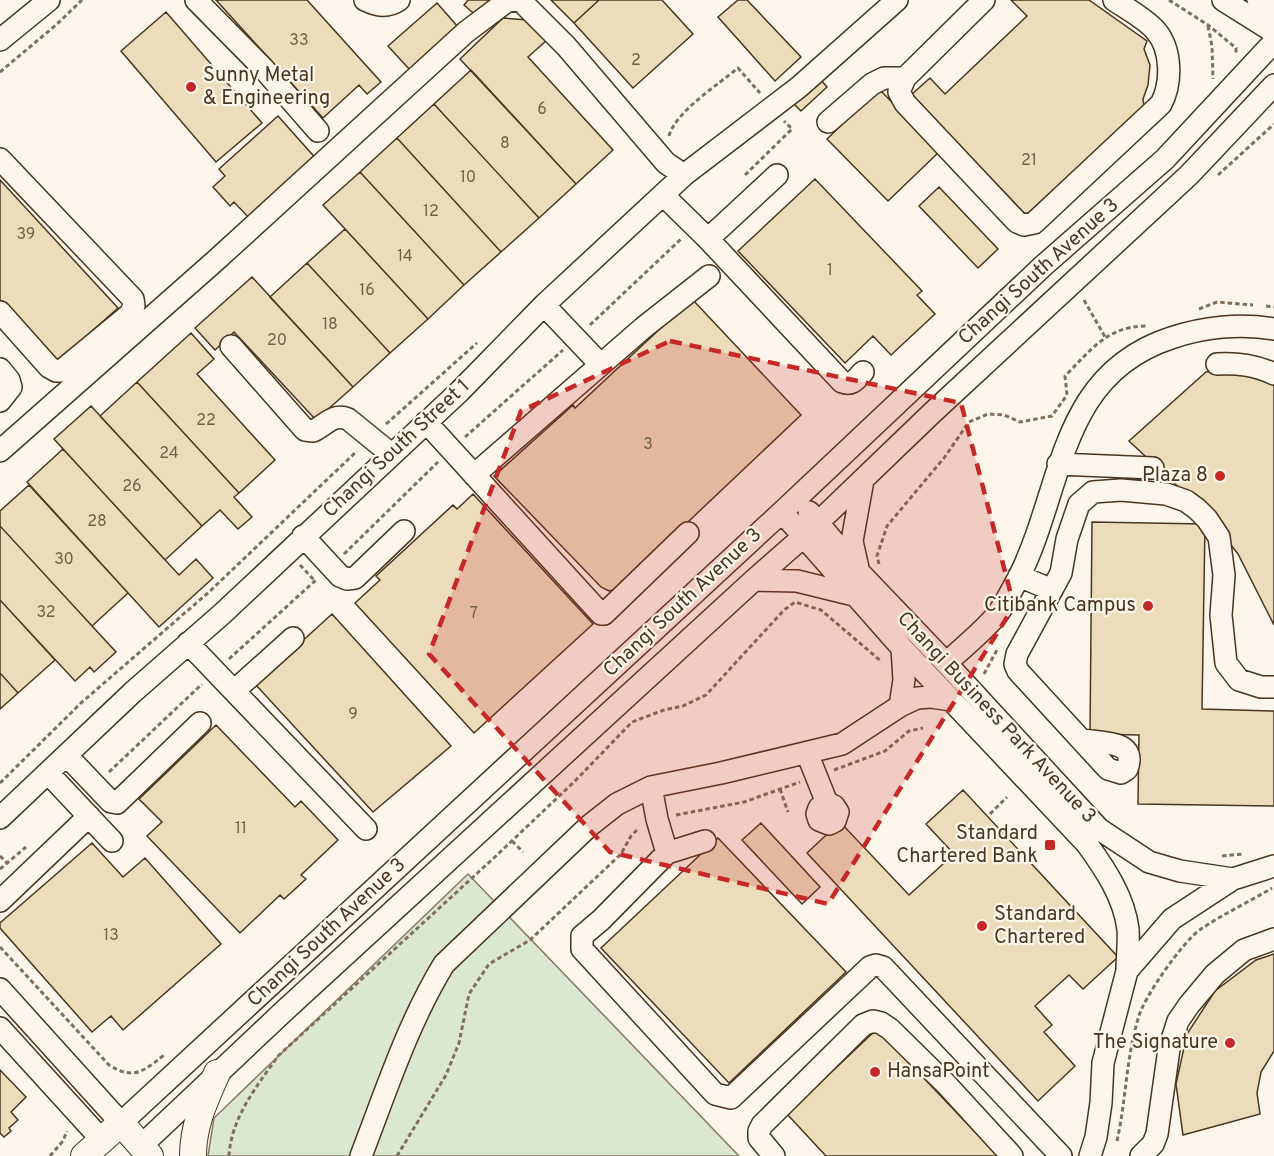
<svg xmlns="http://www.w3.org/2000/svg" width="1274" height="1156" viewBox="0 0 1274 1156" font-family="Overpass,sans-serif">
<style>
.green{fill:#dce7d0;stroke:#887966;stroke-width:1.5}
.building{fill:#ecdcbc;stroke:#4a3520;stroke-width:1.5}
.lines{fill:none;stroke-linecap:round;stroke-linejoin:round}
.minor-casing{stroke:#4a3520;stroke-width:24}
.major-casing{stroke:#4a3520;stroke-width:28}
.path{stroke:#7f6f5c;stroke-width:3;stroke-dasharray:4.5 3;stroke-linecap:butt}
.minor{stroke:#fbf6e9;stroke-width:21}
.major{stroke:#fbf6e9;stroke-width:26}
.marked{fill:#c62828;fill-opacity:0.2;stroke:#c62828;stroke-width:4.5;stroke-dasharray:12 8;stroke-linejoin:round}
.poi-dot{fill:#c62828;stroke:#fbf6e9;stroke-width:2}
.labels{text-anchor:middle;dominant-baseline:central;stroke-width:4.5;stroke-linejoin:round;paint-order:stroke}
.number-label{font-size:16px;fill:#725f47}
.poi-label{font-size:20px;fill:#4a3520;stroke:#fbf6e9;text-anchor:end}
.street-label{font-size:20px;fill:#4a3520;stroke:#fbf6e9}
</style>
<rect width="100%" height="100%" fill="#fbf6e9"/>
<path class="green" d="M 468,874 L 739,1156 L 208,1156 L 214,1118 Z"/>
<path class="building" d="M 216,0 L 307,0 L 381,82 L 367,94 L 359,85 L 323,118 Z
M 468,0 L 494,0 L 479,18 L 464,5 Z
M 551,0 L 599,0 L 574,23 Z
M 599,0 L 662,0 L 693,34 L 633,88 L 574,23 Z
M 738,0 L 747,0 L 801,57 L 775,81 L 718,17 Z
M 1011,0 L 1089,0 L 1147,41 L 1144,49 L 1150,65 L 1148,85 L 1143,99 L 1144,106 L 1026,215 L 911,95 L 930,78 L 945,94 L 1027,16 Z
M 437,3 L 459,28 L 410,70 L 388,46 Z
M 166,12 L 262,123 L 216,162 L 121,51 Z
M 503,18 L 528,20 L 547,40 L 528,57 L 613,150 L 576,184 L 460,59 Z
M 471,70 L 576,184 L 539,218 L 434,104 Z
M 820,79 L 827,87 L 801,111 L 794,104 Z
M 879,89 L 940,151 L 888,201 L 827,139 Z
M 434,104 L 539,218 L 501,252 L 397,138 Z
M 278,116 L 319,162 L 253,222 L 234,202 L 230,206 L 213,187 L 225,176 L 219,169 Z
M 397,138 L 501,252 L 464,285 L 360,172 Z
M 360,172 L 464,285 L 428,319 L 323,205 Z
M 815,179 L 922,291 L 917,295 L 935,314 L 891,355 L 873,336 L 845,363 L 738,251 Z
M 0,180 L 118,308 L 56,363 L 0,302 Z
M 939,187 L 998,249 L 978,268 L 919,206 Z
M 345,229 L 428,319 L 390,353 L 307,263 Z
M 307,263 L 390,353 L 353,387 L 270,297 Z
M 252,277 L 353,387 L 316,420 L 234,332 L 215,350 L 195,328 Z
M 692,299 L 801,415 L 617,589 L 609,591 L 601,587 L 494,476 L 573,405 L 575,408 Z
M 191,333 L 214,359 L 197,374 L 275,460 L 239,493 L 137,382 Z
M 1262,369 L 1274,383 L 1274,625 L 1238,554 L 1203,510 L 1129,441 L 1206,372 Z
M 137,382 L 239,493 L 234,497 L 252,517 L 238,529 L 220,510 L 202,526 L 100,416 Z
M 91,406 L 202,526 L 165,560 L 54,439 Z
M 63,449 L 179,575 L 196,559 L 213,578 L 159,627 L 27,482 Z
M 29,485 L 128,593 L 92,626 L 0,526 L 0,511 Z
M 473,494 L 593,624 L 474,733 L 355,603 L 380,580 L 376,576 L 453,505 L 457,509 Z
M 1092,522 L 1205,524 L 1202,709 L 1274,711 L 1274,806 L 1138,804 L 1139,735 L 1090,734 Z
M 0,526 L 116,652 L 94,672 L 90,667 L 75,681 L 0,600 Z
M 0,600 L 55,660 L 18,693 L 0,673 Z
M 332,614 L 451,746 L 373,812 L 255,684 Z
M 0,673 L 18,693 L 0,709 Z
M 216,725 L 295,807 L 301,801 L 338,840 L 301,875 L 306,879 L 284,899 L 280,895 L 240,933 L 147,836 L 162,822 L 139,799 Z
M 963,790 L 1118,957 L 1083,989 L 1069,975 L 1035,1006 L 1052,1025 L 1044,1032 L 1075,1066 L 1038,1101 L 807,853 L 840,822 L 909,895 L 954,854 L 926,824 Z
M 761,823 L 820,887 L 802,904 L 742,840 Z
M 718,838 L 846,972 L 729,1083 L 601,948 Z
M 92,843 L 123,877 L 145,858 L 221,944 L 123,1030 L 111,1016 L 92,1032 L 0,928 L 0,923 Z
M 1274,954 L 1274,1051 L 1261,1072 L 1257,1093 L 1260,1114 L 1183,1135 L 1176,1084 L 1187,1034 L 1215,991 L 1256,960 Z
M 877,1029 L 998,1156 L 826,1156 L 787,1114 Z
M 0,1070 L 26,1097 L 11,1112 L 18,1120 L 9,1128 L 11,1131 L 4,1137 L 0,1133 Z"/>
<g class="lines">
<g class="minor-casing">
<path id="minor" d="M 196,0 L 262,67 L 318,131
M 365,0 C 378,6 387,8 399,0
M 515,0 L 522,2 L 566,46 L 666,163 L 684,175
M 984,0 L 905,78 L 899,92 L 905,103 L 1017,222 L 1024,225 L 1034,223 L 1161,104 C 1172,83 1172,50 1156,31 C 1146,19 1127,9 1114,0
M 1223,0 L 1274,32
M 1258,0 L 1274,10
M 0,40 L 49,0
M 828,122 L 872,84 L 884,78 L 905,78
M 0,159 L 133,299 L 134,306 L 130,314 L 61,371 L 56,371 L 49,367 L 0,312
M 663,195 L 708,239 L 842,382 C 853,386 856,379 863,372
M 708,239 L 777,175
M 544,305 L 600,364
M 231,346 L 305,430 L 313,431 C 326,425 333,413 348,419 L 391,454
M 1217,364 C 1238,363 1255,365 1274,374
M 0,369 L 9,380 L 11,387 L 0,401
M 426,422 L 601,614 L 604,614 L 688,533
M 0,451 L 214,262 L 466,32 L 506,2 L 513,0
M 1058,464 L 1153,468
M 474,475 L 643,328 L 709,276
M 782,512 L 902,648 L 1087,844 C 1105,869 1124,897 1128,929 C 1129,942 1127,957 1127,971
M 809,512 L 859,572 L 946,663 L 1099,829 L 1149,862 L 1180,871 L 1233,879
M 303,536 L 340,576 L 347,579 L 355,578 L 404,531
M 858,568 L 852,541 L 863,480
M 1019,576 L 1052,590
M 754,580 L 797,581 L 854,595
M 188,643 L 366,829
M 946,663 C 963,648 981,633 996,616 C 1005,605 1012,589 1019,577 C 1064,487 1058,375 1171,338 C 1203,327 1241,323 1274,329
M 234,691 L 293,638
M 900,706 L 904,680 L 902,648
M 1082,740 C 1102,743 1138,740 1127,769 L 1121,773 L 1108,769 L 1018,671 L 1015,664 L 1017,654 L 1061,573 L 1067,539 L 1079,504 L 1093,492 L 1121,490 L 1166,494 L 1186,501 L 1197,509 L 1207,519 L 1219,537 L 1224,575 L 1221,615 L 1226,663 L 1239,680 L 1261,687 L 1274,687
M 807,753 L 827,803 L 834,806 L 838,812 L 835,821 L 829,824 L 819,820 L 817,814 L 819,808 L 827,803
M 67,756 L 111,802 L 117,803 L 200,723
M 48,773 L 112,841
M 651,787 L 657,819 L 667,853
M 0,818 L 133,692 L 222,614 L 460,391 L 544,305 L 684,175 L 799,87 L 897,0
M 705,841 L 667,853 L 601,920 L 582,936 L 582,949 L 715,1094 L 731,1098 L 870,967 L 876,965 L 883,967 L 1061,1156
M 0,901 L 89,816
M 0,989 L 121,1123 L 782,512 L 1043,266 L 1165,159 L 1274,42
M 0,1028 L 102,1140
M 141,1146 L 283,1012 L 754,580 L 803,537 L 932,413 L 1189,175 L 1274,85
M 361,1156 C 386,1091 408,1023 444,964 L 589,826 L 617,804 L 651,787 L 721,773 L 842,744 L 900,706 L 917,698 L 931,697 L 951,700
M 774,1156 L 759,1138 L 759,1131 L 762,1125 L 863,1025 L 873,1021 L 881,1023 L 890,1029 L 946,1084 L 1012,1156
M 1090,1156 L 1096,1137 L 1101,1103 L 1103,1063 L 1127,971 L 1172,919 L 1233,879 L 1274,866
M 1141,1156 L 1153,1144 L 1157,1134 L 1169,1049 L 1178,1021 L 1189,1005 L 1215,974 L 1244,950 L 1274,939"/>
</g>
<g class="major-casing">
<path id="major" d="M 84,1156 L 121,1123 L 150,1156
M 193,1156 C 193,1125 205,1100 217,1073"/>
</g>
<path class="path" d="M 1169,0 L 1208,25 L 1236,48 L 1236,54
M 1208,26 L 1212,46 L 1213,79
M 0,72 L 56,25 L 82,0
M 669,136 C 675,112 719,84 738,68 L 760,93
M 745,175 L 792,129 L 784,121
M 1218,175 L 1274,124
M 1084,300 L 1105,337
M 1266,306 L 1274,307
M 1199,309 L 1217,302 L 1253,305
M 590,325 L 681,239
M 386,424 L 477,343
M 465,437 L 563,350
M 344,554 L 438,462
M 879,564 L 877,556 L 887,526 L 944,458 L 969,422 L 988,414 L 1004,415 L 1020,422 L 1052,416 L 1067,395 L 1065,376 C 1091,350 1107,326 1147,326
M 300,565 L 315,581
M 229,659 L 317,579
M 984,674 L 998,648
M 834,770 L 885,751 L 909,731 L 923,728
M 109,772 L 202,684
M 0,783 L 81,703 L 209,592 L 357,451
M 780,789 L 788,812
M 990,814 L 1007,797
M 676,815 L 744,802 L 800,782
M 512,841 L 523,852
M 0,856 L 7,863
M 1222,856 L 1243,854
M 0,869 L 26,847
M 0,947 L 109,1065 C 133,1080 143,1072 164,1055
M 1117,1141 C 1126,1101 1126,1059 1138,1019 C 1143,998 1183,941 1201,929 C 1223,914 1249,902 1272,888
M 50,1156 L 63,1141 L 67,1131
M 229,1156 C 231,1118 257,1086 278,1056 L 496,856 L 575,781 L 632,722 L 664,710 L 683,706 L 706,695 L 784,610 L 795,602 L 821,610 L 882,662
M 397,1156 L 446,1075 L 459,1043 L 469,994 L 489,964 L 530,940 L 621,854 L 631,836 L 639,828"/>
<use href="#minor" class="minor"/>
<use href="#major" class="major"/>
</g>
<path class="marked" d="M 670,341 L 961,403 L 1014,606 L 828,904 L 610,852 L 429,654 L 521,411 Z"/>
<g class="poi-dot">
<circle cx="191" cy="87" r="6"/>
<circle cx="1220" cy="476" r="6"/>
<circle cx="1148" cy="606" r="6"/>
<rect x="1044" y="839" width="12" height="12" rx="3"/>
<circle cx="982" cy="926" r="6"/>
<circle cx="1230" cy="1043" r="6"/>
<circle cx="875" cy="1072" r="6"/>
</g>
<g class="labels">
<g class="number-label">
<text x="299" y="41">33</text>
<text x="636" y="61">2</text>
<text x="542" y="110">6</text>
<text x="505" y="144">8</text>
<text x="1029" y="161">21</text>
<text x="468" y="178">10</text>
<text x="431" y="212">12</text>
<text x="26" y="235">39</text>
<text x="405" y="257">14</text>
<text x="830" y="271">1</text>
<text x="367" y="291">16</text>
<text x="330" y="325">18</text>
<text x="277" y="341">20</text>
<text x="206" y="421">22</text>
<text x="648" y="445">3</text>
<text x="169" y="454">24</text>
<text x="132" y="487">26</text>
<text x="97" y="522">28</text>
<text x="64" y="560">30</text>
<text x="46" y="613">32</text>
<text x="474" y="614">7</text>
<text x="353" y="715">9</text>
<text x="241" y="829">11</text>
<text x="111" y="936">13</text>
</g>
<g class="poi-label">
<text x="203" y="76" text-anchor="start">Sunny Metal<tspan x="203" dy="23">&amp; Engineering</tspan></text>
<text x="1208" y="476">Plaza 8</text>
<text x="1136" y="606">Citibank Campus</text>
<text x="1038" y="834">Standard<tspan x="1038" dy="23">Chartered Bank</tspan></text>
<text x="994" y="915" text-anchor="start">Standard<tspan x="994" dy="23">Chartered</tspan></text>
<text x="1218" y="1043">The Signature</text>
<text x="887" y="1072" text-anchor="start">HansaPoint</text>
</g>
<g class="street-label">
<text transform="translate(1039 272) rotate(-42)">Changi South Avenue 3</text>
<text transform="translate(397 449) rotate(-43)">Changi South Street 1</text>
<text transform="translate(683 603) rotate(-43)">Changi South Avenue 3</text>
<text transform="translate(996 718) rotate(47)">Changi Business Park Avenue 3</text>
<text transform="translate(327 933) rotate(-43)">Changi South Avenue 3</text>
</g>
</g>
</svg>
